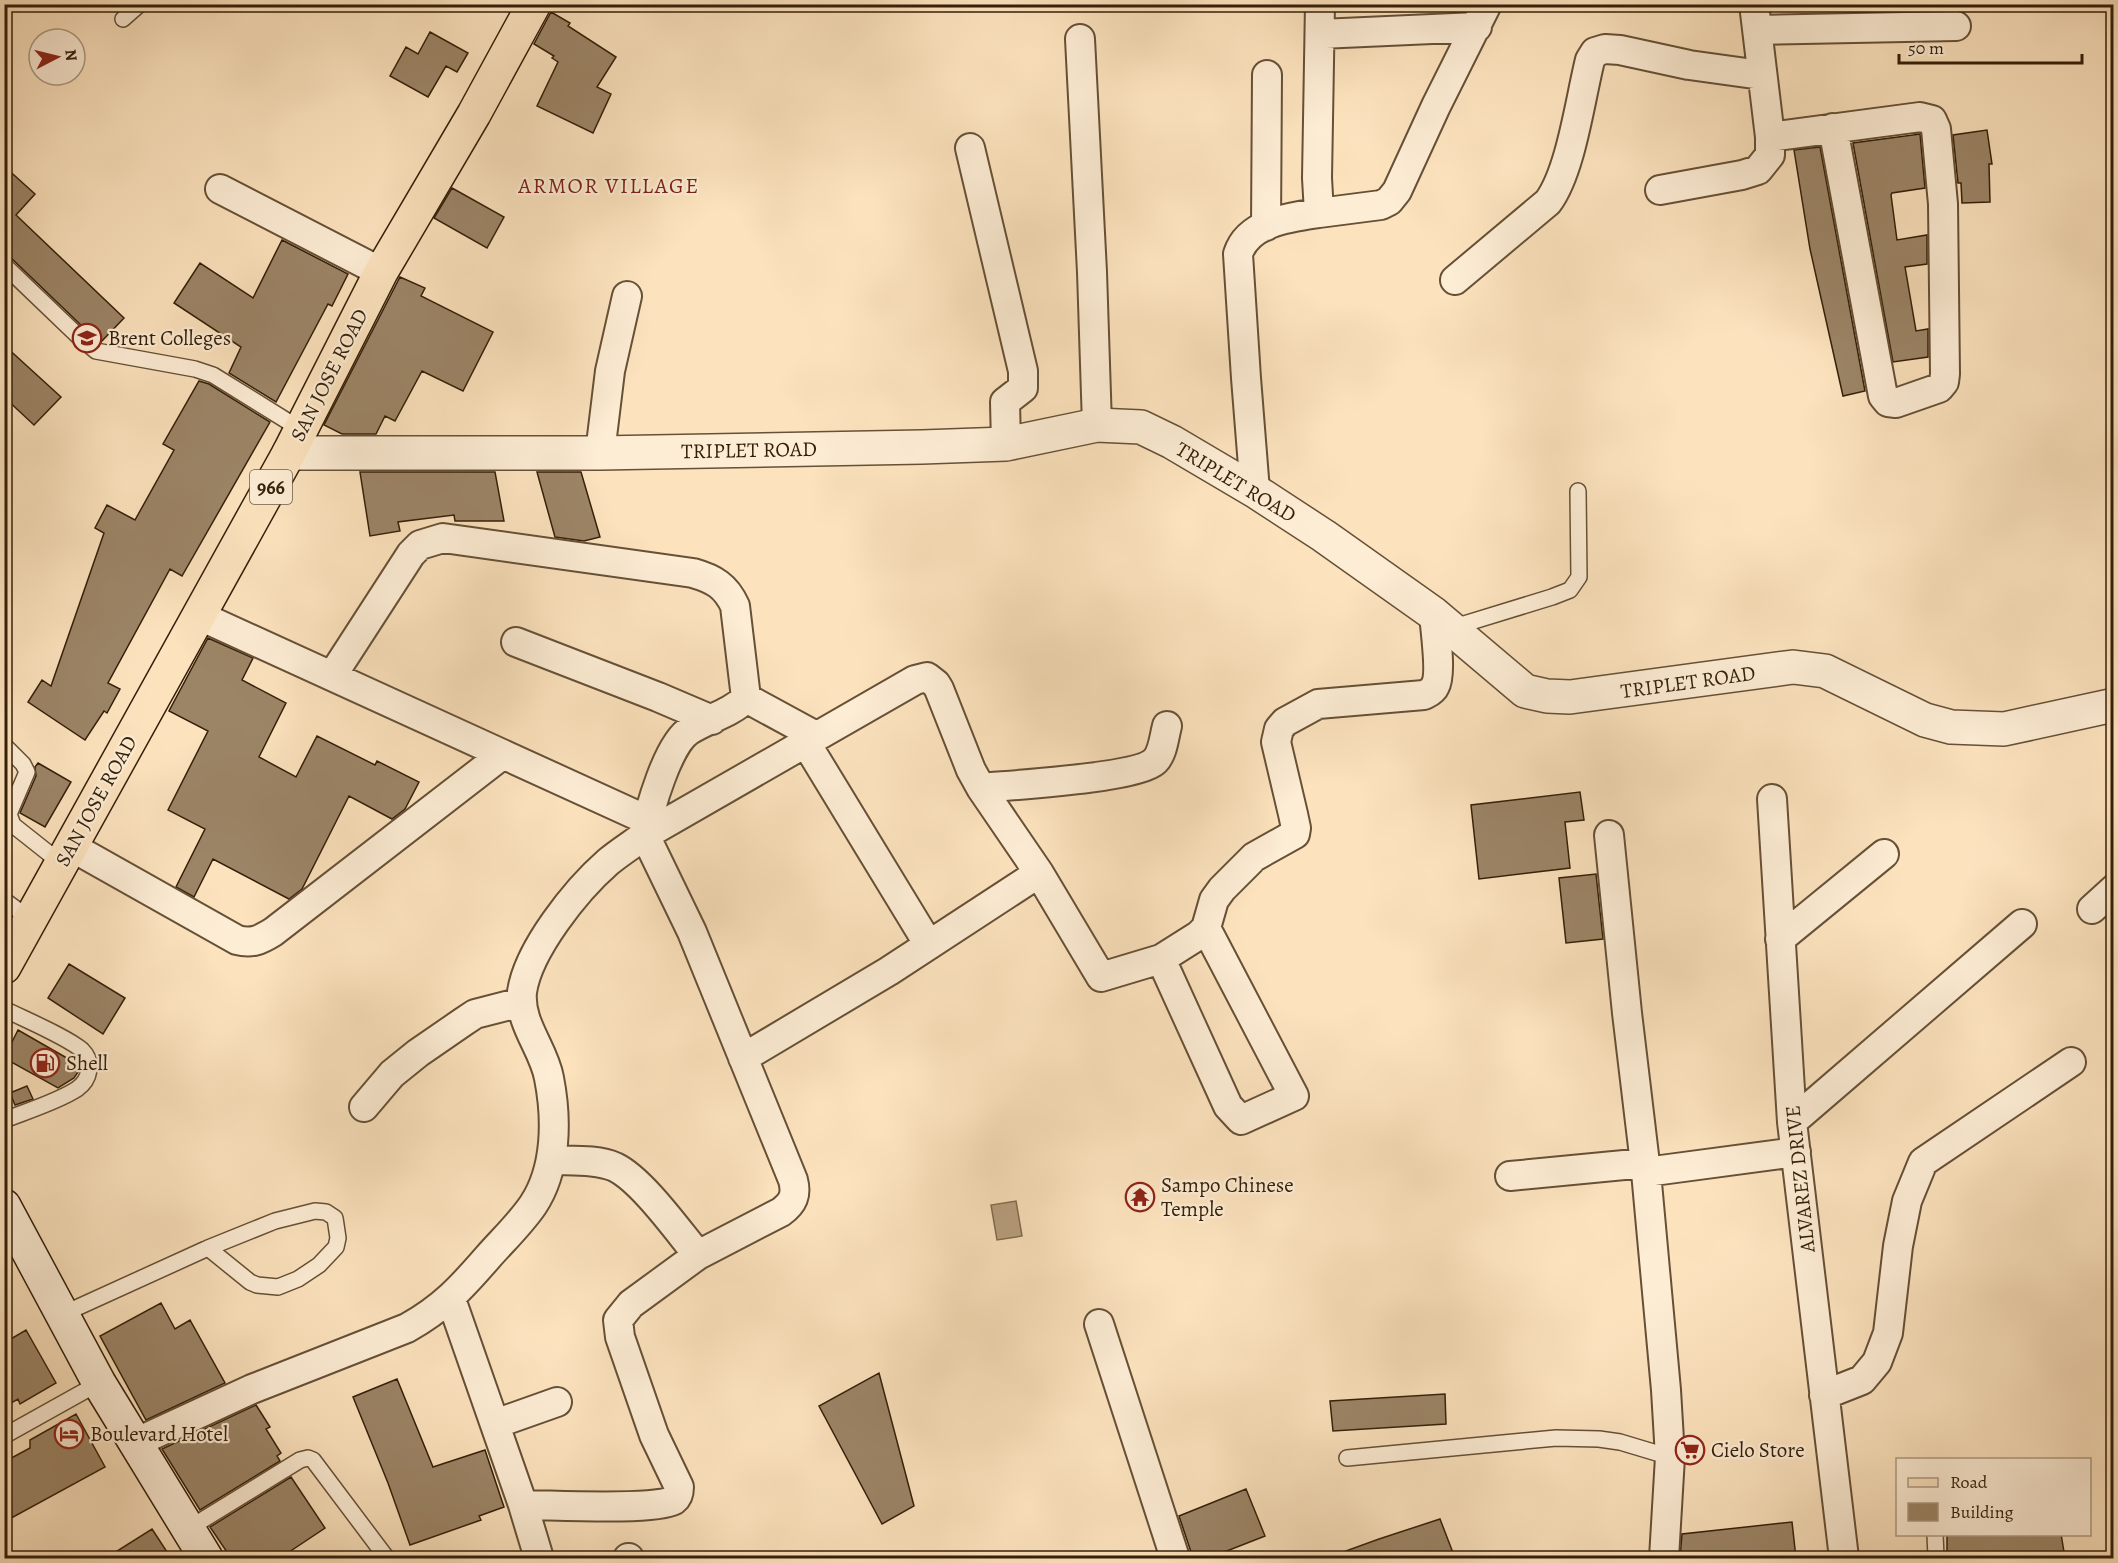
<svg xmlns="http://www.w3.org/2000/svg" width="2118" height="1563" viewBox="0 0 2118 1563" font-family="Alegreya,serif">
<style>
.water{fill:#b8a080;stroke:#836c50;stroke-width:1.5}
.building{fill:#9c8567;stroke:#341f09;stroke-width:1.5}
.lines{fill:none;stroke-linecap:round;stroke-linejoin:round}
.service-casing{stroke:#665036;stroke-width:18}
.minor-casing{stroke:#665036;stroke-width:32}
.tertiary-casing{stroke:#665036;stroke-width:36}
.secondary-casing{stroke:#341f09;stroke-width:36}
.primary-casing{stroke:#341f09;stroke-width:36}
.service{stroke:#fdedd5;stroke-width:15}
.minor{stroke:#fdedd5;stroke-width:28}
.tertiary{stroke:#fdedd5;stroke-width:33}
.secondary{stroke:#fdedd5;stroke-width:33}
.primary{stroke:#fce3be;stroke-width:33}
.labels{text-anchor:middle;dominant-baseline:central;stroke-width:4.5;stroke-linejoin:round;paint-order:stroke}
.shield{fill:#fdedd5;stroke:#705d46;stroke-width:1.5}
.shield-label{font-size:20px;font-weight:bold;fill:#341f09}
.poi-label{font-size:21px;fill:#341f09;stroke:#fdedd5;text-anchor:start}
.street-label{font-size:21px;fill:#341f09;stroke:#fdedd5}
.neighbourhood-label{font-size:22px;letter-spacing:1.5px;fill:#7a1f14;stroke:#fdedd5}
</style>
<rect width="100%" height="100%" fill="#fce3be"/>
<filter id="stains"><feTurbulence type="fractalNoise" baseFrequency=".00333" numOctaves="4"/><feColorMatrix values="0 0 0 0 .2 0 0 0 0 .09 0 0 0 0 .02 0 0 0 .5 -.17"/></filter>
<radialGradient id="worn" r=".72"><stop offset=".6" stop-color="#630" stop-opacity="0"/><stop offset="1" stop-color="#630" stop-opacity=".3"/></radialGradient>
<path class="water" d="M 1016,1201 L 1022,1236 L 997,1240 L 991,1205 Z"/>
<path class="building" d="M 551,12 L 570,23 L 568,26 L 616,57 L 597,87 L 611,94 L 593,133 L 537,106 L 558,62 L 552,58 L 554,56 L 534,44 Z
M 430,32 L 468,53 L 457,72 L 446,66 L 428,97 L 390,76 L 406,47 L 418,54 Z
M 1987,130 L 1992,164 L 1989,164 L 1990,202 L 1962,203 L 1961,183 L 1958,183 L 1953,135 Z
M 1920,134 L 1925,188 L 1892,193 L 1891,195 L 1897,240 L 1927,235 L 1927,264 L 1905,267 L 1916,331 L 1928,329 L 1928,357 L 1893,362 L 1853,143 Z
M 1820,147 L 1865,391 L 1843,396 L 1810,249 L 1794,150 Z
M 4,166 L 35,194 L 16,215 L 124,318 L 101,342 L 84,328 L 11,258 L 4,255 Z
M 452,188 L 504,217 L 487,248 L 434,218 Z
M 282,240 L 348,274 L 332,306 L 328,304 L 276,402 L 229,373 L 241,347 L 174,303 L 200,263 L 253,298 Z
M 400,277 L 425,288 L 421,296 L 493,332 L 463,391 L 422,371 L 395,421 L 385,416 L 376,434 L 342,434 L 324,425 Z
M 4,345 L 61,397 L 34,425 L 4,397 Z
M 199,381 L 209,384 L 270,422 L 182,576 L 170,569 L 108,683 L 120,689 L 107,713 L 104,711 L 85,740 L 28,702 L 42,680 L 51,686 L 104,533 L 95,528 L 107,505 L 135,520 L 174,450 L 163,444 Z
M 360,472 L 495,472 L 504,521 L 455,521 L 454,515 L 398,522 L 400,531 L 370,536 Z
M 537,472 L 581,472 L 600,537 L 584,541 L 555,537 Z
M 208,638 L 253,658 L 242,680 L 286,703 L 259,757 L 296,777 L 317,736 L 375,765 L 377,761 L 419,782 L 405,809 L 392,819 L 349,796 L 302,889 L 289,899 L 213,859 L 194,897 L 176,887 L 205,829 L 168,810 L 208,731 L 169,711 Z
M 38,763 L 71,782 L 45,827 L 20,813 L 36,776 L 35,767 Z
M 1580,792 L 1584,820 L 1565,822 L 1570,868 L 1479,879 L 1471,805 Z
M 1596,874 L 1603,939 L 1566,943 L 1559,878 Z
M 69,964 L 125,998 L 103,1034 L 48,998 Z
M 18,1030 L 79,1065 L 78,1072 L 74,1078 L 58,1088 L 4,1058 Z
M 27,1086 L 33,1099 L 15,1105 L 10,1093 Z
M 161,1303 L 175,1329 L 190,1320 L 225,1383 L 146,1420 L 100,1336 Z
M 26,1330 L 56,1383 L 20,1404 L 18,1399 L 4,1407 L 4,1343 Z
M 879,1373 L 914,1506 L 882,1524 L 819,1406 Z
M 397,1379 L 433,1467 L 485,1450 L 504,1507 L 479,1516 L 481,1520 L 410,1545 L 388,1483 L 353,1397 Z
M 1445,1394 L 1446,1424 L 1333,1431 L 1330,1401 Z
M 256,1405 L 270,1427 L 266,1429 L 281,1453 L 277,1456 L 280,1461 L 200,1510 L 162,1449 Z
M 76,1414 L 105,1467 L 4,1522 L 4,1462 L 30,1448 L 30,1440 Z
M 291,1477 L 325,1528 L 280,1558 L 231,1558 L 210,1527 Z
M 1246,1489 L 1265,1536 L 1209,1558 L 1193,1558 L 1179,1516 Z
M 1440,1519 L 1455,1558 L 1332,1558 L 1332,1556 L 1379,1539 Z
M 1792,1522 L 1796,1558 L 1680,1558 L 1682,1534 Z
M 152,1529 L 171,1558 L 106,1558 Z
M 1947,1534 L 2061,1534 L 2065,1558 L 1947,1558 Z"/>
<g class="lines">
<g class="service-casing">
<path id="service" d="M 123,19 L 140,4
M 4,265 L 77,335 L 96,351 L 195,369 L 213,375 L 300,429
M 1451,628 L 1552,597 L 1570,590 L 1579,577 L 1578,491
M 4,745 L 23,764 L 27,772 L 9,814 L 13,825 L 61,863
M 4,900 L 31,920
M 4,1009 C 26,1020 65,1036 82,1050 C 94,1062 90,1080 77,1089 C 57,1102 27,1111 4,1120
M 63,1314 L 208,1248 L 275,1221 L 315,1211 L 326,1212 L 335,1218 L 338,1238 L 336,1247 L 319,1265 L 298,1279 L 278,1287 L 257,1285 L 250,1282 L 208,1248
M 4,1436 L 99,1383
M 1347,1458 L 1556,1438 L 1599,1439 L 1620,1442 L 1670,1457
M 188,1529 L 300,1460 L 308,1458 L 313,1460 L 386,1557
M 1935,1534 L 1936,1558"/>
</g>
<g class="minor-casing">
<path id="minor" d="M 1758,30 L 1956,26
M 1320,34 L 1477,27
M 1080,39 L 1092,272 L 1097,425
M 1770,137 L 1920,117 L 1932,120 L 1936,129 L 1943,204 L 1945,374 L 1944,382 L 1939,388 L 1896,403 L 1888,402 L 1883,396 L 1833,128
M 970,148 L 1023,371 L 1023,388 L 1005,402 L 1006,444
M 220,189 L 381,272
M 1660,190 L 1742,175 L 1758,170 L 1770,155 L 1770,137 L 1754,4
M 1319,213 L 1381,205 L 1389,201 L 1397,191 L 1436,106 L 1487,4
M 1266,226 L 1267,75
M 1455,280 L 1548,202 C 1571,171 1580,100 1590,60 L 1595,52 L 1605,49 L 1620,50 L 1689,65 L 1761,75
M 600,453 L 610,371 L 627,296
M 1255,491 L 1246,378 L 1238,254 C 1248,222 1291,217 1319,213 L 1317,178 L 1320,4
M 200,616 L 647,820
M 516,642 L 658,697 L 712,720
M 332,676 L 411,554 L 420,545 L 443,538 L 693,573 C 714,579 726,586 735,606 L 746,698 C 730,714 709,718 690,730 C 668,743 649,810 645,835 L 692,932 L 793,1180 C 797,1195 793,1203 781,1212 L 698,1255 L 631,1304 L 618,1320 L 620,1337 L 654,1435 L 679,1487 C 679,1492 678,1497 674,1500 C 653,1511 552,1505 523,1505
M 746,698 L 816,736
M 806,743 L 929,945
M 981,788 C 1012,785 1138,778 1155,761 C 1163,753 1164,737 1167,726
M 1772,799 L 1792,1122 L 1844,1558
M 1609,835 L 1627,1013 L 1646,1172 L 1666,1390 L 1670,1457 L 1664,1558
M 70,846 L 237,940 C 252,944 260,940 273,932 L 502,755
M 2092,909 L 2114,889
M 1780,939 L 1884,854
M 1161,959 L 1228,1106 L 1241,1120 L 1294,1096 L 1206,928
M 743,1058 L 889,971 L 1039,873
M 364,1107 L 392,1074 L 418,1053 L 463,1022 L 475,1014 L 522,1002
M 1792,1122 L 2022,924
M 551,1160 C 571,1161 597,1159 615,1167 C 642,1180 678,1231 698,1255
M 1646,1172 L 1796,1152
M 1510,1176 L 1645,1163
M 451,1299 L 523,1505 L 539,1558
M 1099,1324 L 1175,1558
M 1824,1395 L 1862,1380 L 1877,1362 L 1888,1333 L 1898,1246 L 1907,1201 L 1923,1162 L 2071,1062
M 495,1424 L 557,1402
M 135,1443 L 252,1389 L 407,1328 C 443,1308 462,1287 488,1257 C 503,1240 520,1224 533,1205 C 557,1169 557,1119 549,1078 C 544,1049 519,1024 522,992 C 528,950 576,890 608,862 C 620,852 633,844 645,835 L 915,680 L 927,677 L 936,684 L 939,689 L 971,770 L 981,788 L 1039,873 L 1101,977 L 1161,959 L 1199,935 L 1206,928 L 1214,900 L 1222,889 L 1254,857 L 1295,834 L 1296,828 L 1293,814 L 1276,742 L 1279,729 L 1285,722 L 1318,704 L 1424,695 C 1428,693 1433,691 1435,686 C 1442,674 1435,629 1434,614
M 628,1558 L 629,1558"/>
</g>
<g class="tertiary-casing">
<path id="tertiary" d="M 289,453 L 600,453 L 922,447 L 1006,444 L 1097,425 L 1141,427 L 1172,442 L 1255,491 L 1324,536 L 1434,614 L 1525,691 L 1547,696 L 1570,697 L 1793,667 L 1825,671 L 1925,720 L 1951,727 L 2004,729 L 2114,705"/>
</g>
<g class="secondary-casing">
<path id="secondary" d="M 4,1206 L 99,1383 L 206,1558"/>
</g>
<g class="primary-casing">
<path id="primary" d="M 4,967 L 289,453 L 381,272 L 474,114 L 534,4"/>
</g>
<use href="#service" class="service"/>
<use href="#minor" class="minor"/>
<use href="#tertiary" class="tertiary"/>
<use href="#secondary" class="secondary"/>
<use href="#primary" class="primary"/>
</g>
<defs>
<g id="university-ring" transform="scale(1.5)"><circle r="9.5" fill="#fdedd5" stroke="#8f2418" stroke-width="1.5"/><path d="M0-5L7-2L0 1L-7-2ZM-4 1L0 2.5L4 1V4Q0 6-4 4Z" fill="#8f2418"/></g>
<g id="fuel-ring" transform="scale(1.5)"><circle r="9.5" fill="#fdedd5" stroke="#8f2418" stroke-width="1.5"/><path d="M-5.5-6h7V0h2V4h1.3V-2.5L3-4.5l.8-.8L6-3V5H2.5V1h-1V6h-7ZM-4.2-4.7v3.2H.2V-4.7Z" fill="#8f2418"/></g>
<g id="temple-ring" transform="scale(1.5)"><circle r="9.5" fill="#fdedd5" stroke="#8f2418" stroke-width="1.5"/><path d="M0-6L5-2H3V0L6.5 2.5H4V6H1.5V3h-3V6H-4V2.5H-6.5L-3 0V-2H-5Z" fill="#8f2418"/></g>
<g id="hotel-ring" transform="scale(1.5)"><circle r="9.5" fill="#fdedd5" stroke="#8f2418" stroke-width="1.5"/><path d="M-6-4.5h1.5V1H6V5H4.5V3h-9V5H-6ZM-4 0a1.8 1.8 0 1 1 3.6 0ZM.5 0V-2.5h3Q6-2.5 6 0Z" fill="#8f2418"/></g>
<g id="supermarket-ring" transform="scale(1.5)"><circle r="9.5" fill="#fdedd5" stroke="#8f2418" stroke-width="1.5"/><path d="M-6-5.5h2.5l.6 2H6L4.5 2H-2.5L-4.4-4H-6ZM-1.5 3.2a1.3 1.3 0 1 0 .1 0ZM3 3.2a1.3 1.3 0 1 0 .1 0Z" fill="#8f2418"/></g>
</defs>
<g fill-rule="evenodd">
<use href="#university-ring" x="87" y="338"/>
<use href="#fuel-ring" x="45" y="1063"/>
<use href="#temple-ring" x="1140" y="1197"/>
<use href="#hotel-ring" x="69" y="1434"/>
<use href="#supermarket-ring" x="1690" y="1450"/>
</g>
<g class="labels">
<rect class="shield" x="250" y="470" width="42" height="34" rx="4.5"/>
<g class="shield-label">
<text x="271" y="487">966</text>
</g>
<g class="poi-label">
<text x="108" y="338">Brent Colleges</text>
<text x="66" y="1063">Shell</text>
<text x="1161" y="1185">Sampo Chinese<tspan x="1161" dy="24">Temple</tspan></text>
<text x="90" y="1434">Boulevard Hotel</text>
<text x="1711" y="1450">Cielo Store</text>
</g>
<g class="street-label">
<text transform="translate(329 375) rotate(-63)">SAN JOSE ROAD</text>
<text transform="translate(749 450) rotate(-1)">TRIPLET ROAD</text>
<text transform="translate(1236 482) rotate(31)">TRIPLET ROAD</text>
<text transform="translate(1688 682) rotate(-8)">TRIPLET ROAD</text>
<text transform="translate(96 801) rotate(-61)">SAN JOSE ROAD</text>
<text transform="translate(1800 1179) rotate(-96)">ALVAREZ DRIVE</text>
</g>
<g class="neighbourhood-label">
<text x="609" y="186">ARMOR VILLAGE</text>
</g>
</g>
<rect width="2118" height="1563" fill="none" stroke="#fce3be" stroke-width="24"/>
<rect x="6" y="6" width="2106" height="1551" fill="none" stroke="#341f09" stroke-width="3"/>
<rect x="12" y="12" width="2094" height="1539" fill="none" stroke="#341f09" stroke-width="1.5"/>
<rect x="1896" y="1458" width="195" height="78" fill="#fdedd5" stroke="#ad9b83" stroke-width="1.5"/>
<rect x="1908" y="1478" width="30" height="9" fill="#fce3be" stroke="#ad9b83" stroke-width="1.5"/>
<text x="1950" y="1488" font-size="18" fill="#341f09">Road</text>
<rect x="1908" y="1503" width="30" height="18" fill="#9c8567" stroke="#ad9b83" stroke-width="1.5"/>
<text x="1950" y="1518" font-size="18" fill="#341f09">Building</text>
<g transform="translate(57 57) rotate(83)"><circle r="28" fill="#fdedd5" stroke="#ad9b83" stroke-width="1.5"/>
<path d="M0-4.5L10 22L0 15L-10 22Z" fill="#8f2418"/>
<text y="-9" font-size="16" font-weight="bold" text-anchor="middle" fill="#341f09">N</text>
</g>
<path d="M1899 54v9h183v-9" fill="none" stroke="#341f09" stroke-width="3"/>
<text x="1908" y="54" font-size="18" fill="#341f09" stroke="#fdedd5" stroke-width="4.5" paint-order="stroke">50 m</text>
<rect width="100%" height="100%" filter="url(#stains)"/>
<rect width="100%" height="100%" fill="url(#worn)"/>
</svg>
